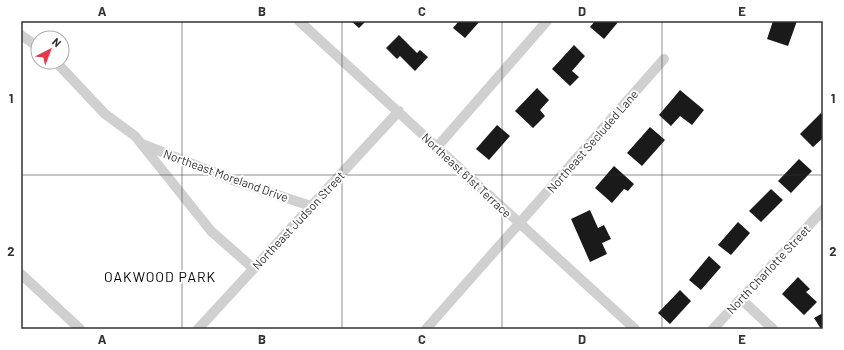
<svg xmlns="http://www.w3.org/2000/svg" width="844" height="350" viewBox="0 0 844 350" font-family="Barlow,sans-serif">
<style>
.building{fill:#1a1a1a}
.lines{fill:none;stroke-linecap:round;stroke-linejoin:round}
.minor{stroke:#d0d0d0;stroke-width:10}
.grid{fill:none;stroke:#333;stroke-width:1;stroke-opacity:0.55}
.labels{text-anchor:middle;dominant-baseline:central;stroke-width:4;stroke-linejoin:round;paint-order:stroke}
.street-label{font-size:12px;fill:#333;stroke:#fff}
.quarter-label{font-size:14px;letter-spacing:1px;fill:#000;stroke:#fff}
.neatline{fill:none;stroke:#333;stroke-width:1.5}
.grid-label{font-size:13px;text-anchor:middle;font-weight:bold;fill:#333}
</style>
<rect width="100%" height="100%" fill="#fff"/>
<path class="building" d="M 351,21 L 366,21 L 359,28 Z
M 459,21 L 480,21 L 465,38 L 453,28 Z
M 595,21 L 619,21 L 604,39 L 590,27 Z
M 773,21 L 797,21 L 788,46 L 767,39 Z
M 399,35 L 417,53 L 420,50 L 428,57 L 415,71 L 400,56 L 397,59 L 386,48 Z
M 574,45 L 585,56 L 572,71 L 579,77 L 570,86 L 552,69 Z
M 537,88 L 549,100 L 540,110 L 545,116 L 533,128 L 515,111 Z
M 680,90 L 704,110 L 692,125 L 680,116 L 671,126 L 659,115 Z
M 821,113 L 823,115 L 823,138 L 813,147 L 800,134 Z
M 497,125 L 510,136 L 489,160 L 476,149 Z
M 650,127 L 665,140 L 642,166 L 627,153 Z
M 799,159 L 812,171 L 791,193 L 778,181 Z
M 614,166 L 634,184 L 628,191 L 624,189 L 612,203 L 595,188 Z
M 771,189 L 783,200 L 761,222 L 749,211 Z
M 590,210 L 598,228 L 604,225 L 611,239 L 602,243 L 607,254 L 590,262 L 571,219 Z
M 738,222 L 750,233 L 731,255 L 718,245 Z
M 709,256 L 721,267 L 701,290 L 689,280 Z
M 798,277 L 810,289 L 806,292 L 817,302 L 804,315 L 782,294 Z
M 680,290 L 691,301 L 670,324 L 658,313 Z
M 823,313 L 823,329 L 821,329 L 814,318 Z"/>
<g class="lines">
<path class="minor" d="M 299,21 L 635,329
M 21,35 L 38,47
M 56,62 L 105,114 L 135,136 L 211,231 L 253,268
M 142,144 L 238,182 L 311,206
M 437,147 L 547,21
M 21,274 L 80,329
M 741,299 L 773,329
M 198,329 L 399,111
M 426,329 L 664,59
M 713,329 L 823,210"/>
</g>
<path class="grid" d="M 182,21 L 182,329M 342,21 L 342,329M 502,21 L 502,329M 662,21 L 662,329M 21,175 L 823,175"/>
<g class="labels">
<g class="street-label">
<text transform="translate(592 141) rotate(-49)">Northeast Secluded Lane</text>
<text transform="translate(226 175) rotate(20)">Northeast Moreland Drive</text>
<text transform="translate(467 175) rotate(43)">Northeast 61st Terrace</text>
<text transform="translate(298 220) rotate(-47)">Northeast Judson Street</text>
<text transform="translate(768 269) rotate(-47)">North Charlotte Street</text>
</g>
<g class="quarter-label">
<text x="160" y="276">OAKWOOD PARK</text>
</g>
</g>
<rect width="844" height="350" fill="none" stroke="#ffffff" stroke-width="44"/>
<g transform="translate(50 50) rotate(42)"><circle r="19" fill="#ffffff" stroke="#adadad"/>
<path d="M0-3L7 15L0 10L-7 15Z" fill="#e63946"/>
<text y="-6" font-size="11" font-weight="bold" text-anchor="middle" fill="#333333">N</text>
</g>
<rect x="22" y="22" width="800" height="306" class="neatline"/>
<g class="grid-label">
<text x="102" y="16">A</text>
<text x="262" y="16">B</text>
<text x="422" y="16">C</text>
<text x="582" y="16">D</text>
<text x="742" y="16">E</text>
<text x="11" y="103">1</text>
<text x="833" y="103">1</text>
<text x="11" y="256">2</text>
<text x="833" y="256">2</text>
<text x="102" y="344">A</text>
<text x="262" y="344">B</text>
<text x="422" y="344">C</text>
<text x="582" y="344">D</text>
<text x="742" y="344">E</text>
</g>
</svg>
